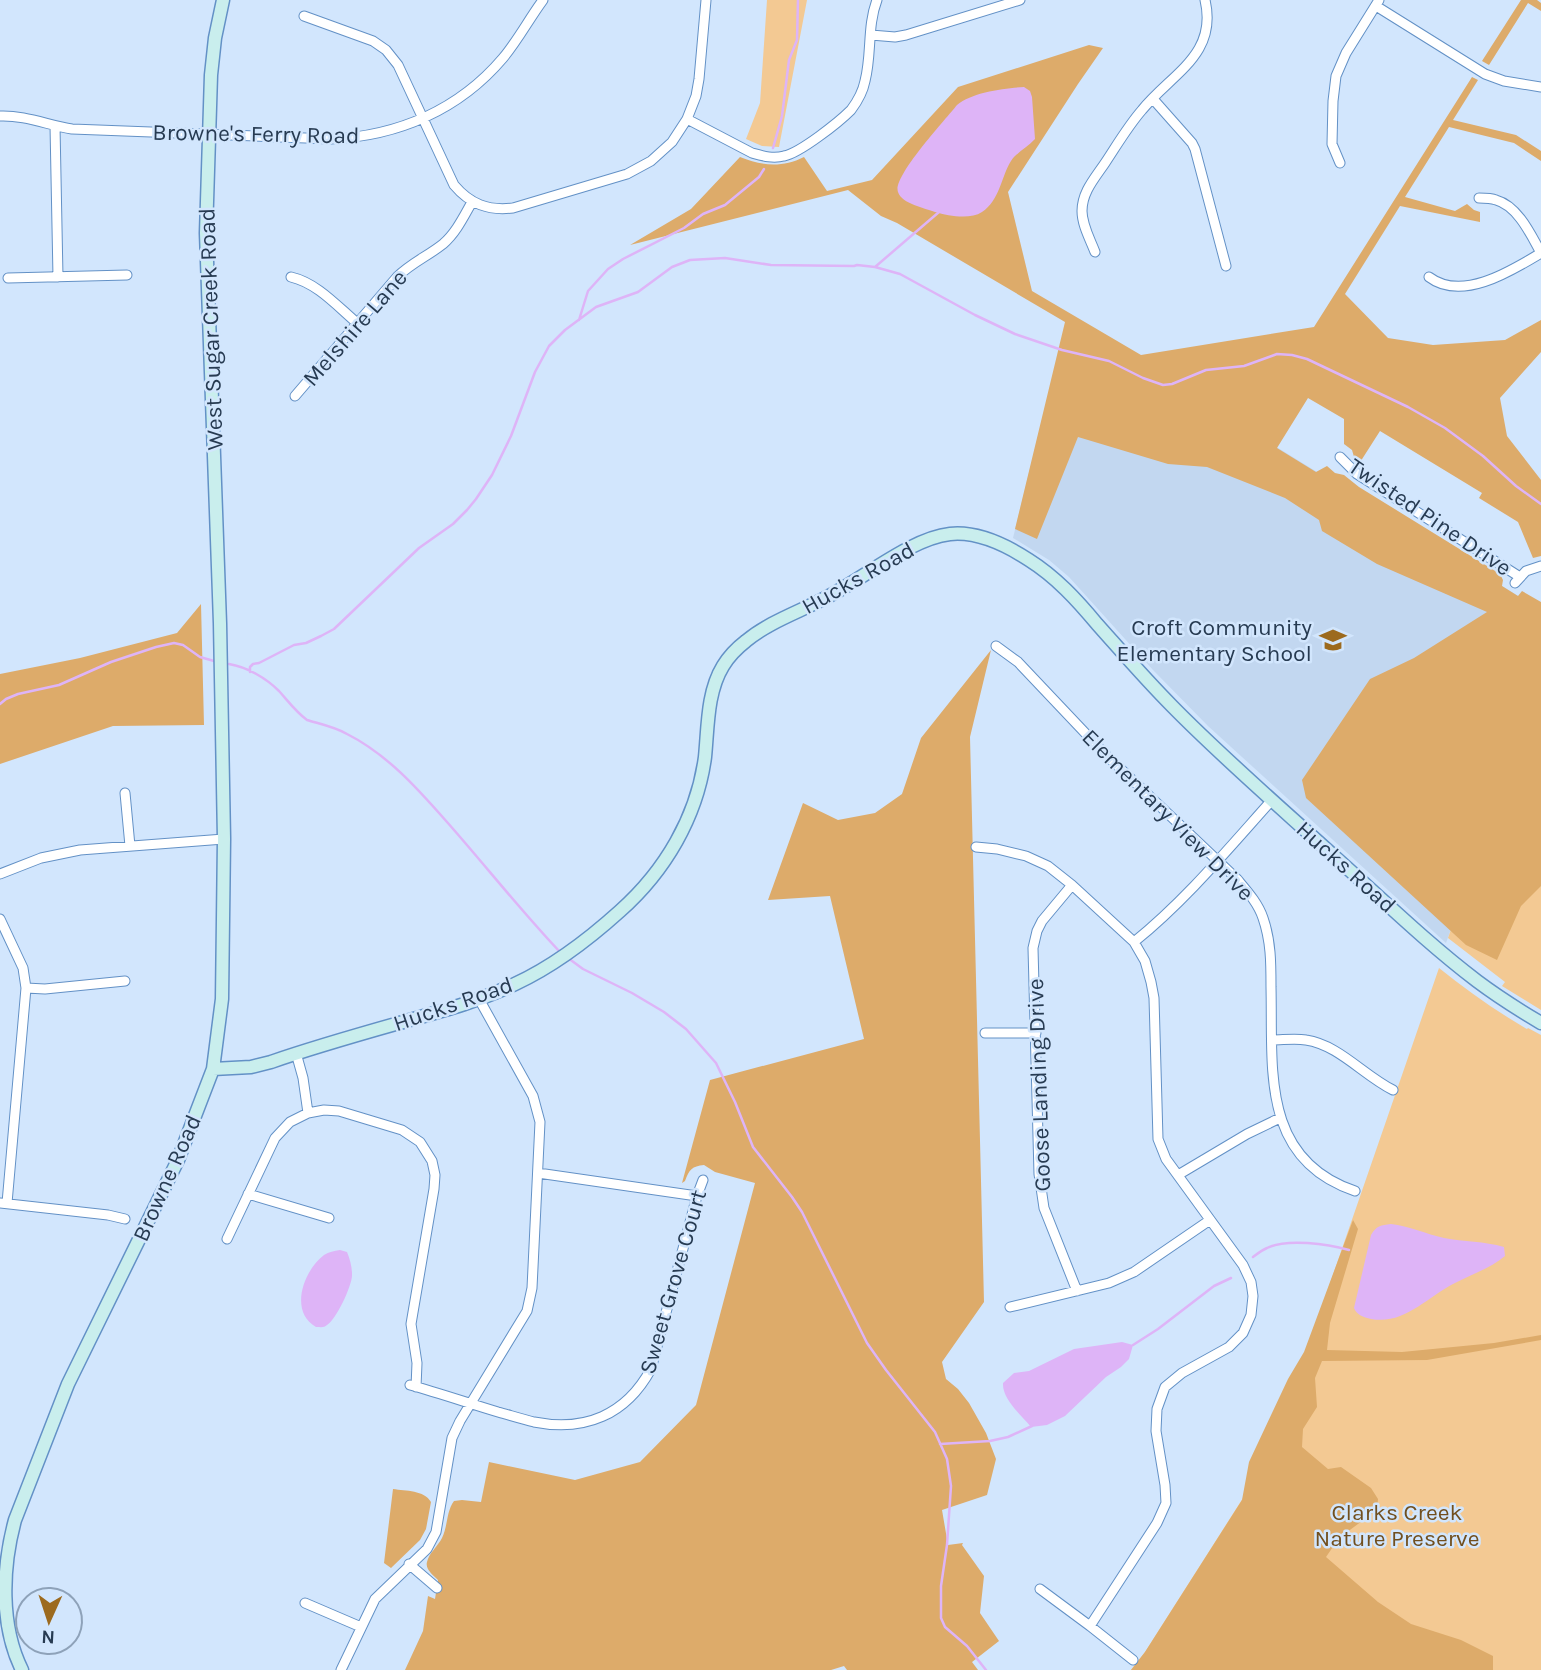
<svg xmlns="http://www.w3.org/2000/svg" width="1541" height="1670" viewBox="0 0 1541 1670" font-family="Karla,sans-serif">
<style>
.built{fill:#c2d7f0}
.green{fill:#f3c993}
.forest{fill:#ddab6a}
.water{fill:#deb4f7}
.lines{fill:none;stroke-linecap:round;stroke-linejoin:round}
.stream{stroke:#deb4f7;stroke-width:2.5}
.street-casing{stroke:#6391c6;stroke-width:11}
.secondary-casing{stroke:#6391c6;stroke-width:15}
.street{stroke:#fff;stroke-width:9}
.secondary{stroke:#c9eeed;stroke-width:12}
.labels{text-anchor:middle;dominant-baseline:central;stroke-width:5;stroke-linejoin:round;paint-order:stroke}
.street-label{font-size:23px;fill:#273b52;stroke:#d2e6fd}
.poi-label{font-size:23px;fill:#273b52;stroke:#d2e6fd;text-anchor:end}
.park-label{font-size:23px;fill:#714f1e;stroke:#d2e6fd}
</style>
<rect width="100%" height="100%" fill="#d2e6fd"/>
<path class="built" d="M 1066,322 L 1249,430 L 1541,610 L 1491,816 L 1446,943 L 1208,726 L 1153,670 L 1069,577 L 1049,560 L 1013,538 Z"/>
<path class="green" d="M 767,0 L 807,0 L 779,147 L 762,146 L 746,139 L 760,103 Z
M 1541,671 L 1541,1010 L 1502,986 L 1505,982 L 1448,938 Z
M 1439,968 C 1466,990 1496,1011 1527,1029 L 1528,1028 L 1541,1035 L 1541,1670 L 1131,1670 L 1145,1652 L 1271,1454 Z"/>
<path class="forest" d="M 1521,0 L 1537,0 L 1541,3 L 1541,11 L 1528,3 L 1489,65 L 1482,61 Z
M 1089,45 L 1103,48 L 1078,84 L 1008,192 L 1032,291 L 1141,355 L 1314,327 L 1472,77 L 1478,80 L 1453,120 L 1516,135 L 1541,151 L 1541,161 L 1514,143 L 1449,127 L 1405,197 L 1455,211 L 1467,204 L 1474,210 L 1480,212 L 1480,222 L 1400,206 L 1345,294 L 1388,338 L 1433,345 L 1505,340 L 1541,320 L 1541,352 L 1500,398 L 1507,436 L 1541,480 L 1541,556 L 1533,558 L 1518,522 L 1479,498 L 1482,493 L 1380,431 L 1357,467 L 1352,450 L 1344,444 L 1344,419 L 1308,398 L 1277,448 L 1316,472 L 1327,466 L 1335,473 L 1344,475 L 1359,487 L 1500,574 L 1503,580 L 1502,586 L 1518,596 L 1522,591 L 1541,602 L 1541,886 L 1521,906 L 1497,960 L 1466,945 L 1306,798 L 1302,780 L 1370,679 L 1414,658 L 1487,612 L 1377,564 L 1322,531 L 1319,520 L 1285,498 L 1207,467 L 1168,464 L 1078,437 L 1037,539 L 1015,529 L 1065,322 L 897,223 L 881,216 L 848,190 L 630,245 L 691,209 L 740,157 C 762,166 782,168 804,157 L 827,191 L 872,180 L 958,87 Z
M 201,604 L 204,725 L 113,726 L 0,764 L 0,674 L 80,658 L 177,633 Z
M 991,650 L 970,737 L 984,1302 L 942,1362 L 946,1379 L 958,1389 L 969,1403 L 986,1433 L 996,1459 L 987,1495 L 942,1510 L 948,1545 L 963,1543 L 962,1545 L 984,1576 L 980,1613 L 999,1641 L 972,1662 L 978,1670 L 847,1670 L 844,1666 L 831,1670 L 405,1670 L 423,1631 L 428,1596 L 435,1599 L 438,1580 C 433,1575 425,1569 427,1562 C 429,1553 438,1546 442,1538 C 448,1526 446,1512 454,1501 L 462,1500 L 481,1502 L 489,1462 L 575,1480 L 640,1462 L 696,1405 L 755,1183 L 715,1172 L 704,1165 C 692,1166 689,1170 685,1181 L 682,1183 L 710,1080 L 864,1039 L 830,896 L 768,900 L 803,803 L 838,820 L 875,813 L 902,794 L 921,738 Z
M 1353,1220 L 1358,1229 L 1330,1323 L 1327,1350 L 1402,1352 L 1494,1343 L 1541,1335 L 1541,1340 L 1427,1360 L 1322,1361 L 1315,1378 L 1317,1407 L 1303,1429 L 1302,1447 L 1328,1469 L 1341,1467 L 1371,1488 L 1378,1499 L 1377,1510 L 1339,1538 L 1326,1557 L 1378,1602 L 1411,1624 L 1461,1640 L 1493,1656 L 1493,1670 L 1131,1670 L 1145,1652 L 1242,1500 L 1249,1462 L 1288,1379 L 1304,1352 Z
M 393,1489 C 406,1491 424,1490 431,1502 L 426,1529 L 420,1540 L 391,1568 L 384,1563 Z"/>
<path class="water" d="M 1024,87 L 1030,91 L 1032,97 L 1035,139 C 1028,147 1017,152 1011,161 C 1001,177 1000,200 982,212 C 970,220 949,216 935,212 C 925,208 902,204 898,192 C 892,177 946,119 957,105 C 972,92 1005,88 1024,87 Z
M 1391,1224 C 1409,1226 1426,1234 1444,1238 C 1464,1242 1484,1241 1504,1247 L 1505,1256 C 1491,1268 1470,1275 1453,1284 C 1426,1298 1404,1325 1371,1319 C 1363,1317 1357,1315 1354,1308 L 1371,1235 C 1376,1226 1381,1225 1391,1224 Z
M 340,1250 L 347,1252 C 350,1259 352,1267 352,1274 C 353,1284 336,1320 327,1325 C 324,1328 321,1327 316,1327 C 289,1312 303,1271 324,1255 C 329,1252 334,1251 340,1250 Z
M 1122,1342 L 1133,1345 L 1129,1359 L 1121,1367 L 1106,1377 L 1065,1416 L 1047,1425 L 1031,1427 C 1021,1415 1002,1399 1003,1383 L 1014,1373 L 1029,1371 L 1074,1349 Z"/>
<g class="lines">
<path class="stream" d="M 773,148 L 782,116 L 789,60 L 797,40 L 798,0
M 875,267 L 939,212
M 579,320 L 588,291 L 608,269 L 623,259 L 684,228 L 703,214 L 725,205 L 759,177 L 764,169
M 229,664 C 247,667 266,678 279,691 C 288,701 296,712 307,720 C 320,724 335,727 347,734 C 387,754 418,789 447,822 C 485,865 521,911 560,952
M 250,672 L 250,667 L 253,664 L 259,663 L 294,645 L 306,643 L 321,636 L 334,629 L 419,548 L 453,524 L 467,510 L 476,499 L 492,475 L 511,436 L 535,372 L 549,346 L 565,330 L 596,307 L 638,292 L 672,267 L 690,260 L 725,258 L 771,265 L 854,266 L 857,265 L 875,267 L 900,274 L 975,315 L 1015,334 L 1062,350 L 1109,361 L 1143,378 L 1163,385 L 1172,384 L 1206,370 L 1244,366 L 1277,354 L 1292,355 L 1307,359 L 1408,407 L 1445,428 L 1483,456 L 1516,486 L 1541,504
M 0,704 L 6,699 L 18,694 L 59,685 L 111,662 L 156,647 L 174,643 L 183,645 L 200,657 L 214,661
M 568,958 L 583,969 L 632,993 L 664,1012 L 686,1029 L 716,1063 L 735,1102 L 753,1147 L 792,1197 L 802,1212 L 867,1343 L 886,1370 L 935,1432 L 947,1459 L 951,1486 L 947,1545 L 941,1586 L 941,1618 L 945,1627 L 967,1646 L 986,1670
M 1253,1257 C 1257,1254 1262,1250 1267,1248 C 1287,1238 1328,1244 1349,1250
M 1133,1345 L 1158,1329 L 1214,1286 L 1231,1278
M 940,1444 L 990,1441 L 1008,1437 L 1032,1426"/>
<g class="street-casing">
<path id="street" d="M 1376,6 L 1485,74 L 1504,81 L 1541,87
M 304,16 L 373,41 L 386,50 L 398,65 L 454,185 C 470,204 488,211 513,208 L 627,174 L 651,161 L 672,142 L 687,119 L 696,96 L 699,79 L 706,0
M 871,35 L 895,37 L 906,35 L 1020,0
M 1153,99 L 1192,143 L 1195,149 L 1226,266
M 0,116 C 24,115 48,125 72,129 L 331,139 C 398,136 459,110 503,58 C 518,40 529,19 543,0
M 687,119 L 752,153 C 763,156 773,159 784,156 C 800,153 839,122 851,110 C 857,102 863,91 865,81 C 872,54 867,26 877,0
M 55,126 L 58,277
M 1340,163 L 1332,144 L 1333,101 L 1336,76 L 1346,53 L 1379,0
M 1479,198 C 1485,198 1491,198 1496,200 C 1518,206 1531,235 1541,253
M 1095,252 C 1090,239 1082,225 1082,211 C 1082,192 1095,178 1105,163 C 1117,145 1128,126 1142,110 C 1171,74 1218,55 1205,0
M 291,277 C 317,283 337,306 357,323
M 1429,277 C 1462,302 1511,271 1541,253
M 8,278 L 127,275
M 295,396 L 397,277 C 411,263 428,256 443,244 C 456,233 464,216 472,202
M 1340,457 L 1357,474 L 1520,577
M 1515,583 L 1526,571 L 1541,566
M 996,646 L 1018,662 L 1106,755 L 1237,879 C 1247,891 1258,903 1263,918 C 1271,941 1271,963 1271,987 C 1273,1068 1260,1159 1355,1191
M 125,793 L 130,846
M 976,847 L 997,849 L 1026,856 L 1048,866 L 1072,885 L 1134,942 L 1145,961 L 1151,982 L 1154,998 L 1158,1139 L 1166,1159 L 1243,1265 L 1251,1282 L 1253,1296 L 1251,1315 L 1243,1333 L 1229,1347 L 1182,1373 L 1165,1387 L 1157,1409 L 1156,1431 L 1165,1485 L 1166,1503 L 1157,1523 L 1090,1626
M 0,874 L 41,858 L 80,850 L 224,839
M 1072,885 L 1042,921 L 1037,931 L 1033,948 L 1039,1174 L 1044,1208 L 1077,1291
M 0,919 L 23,968 L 26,988 L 7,1203
M 1134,942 C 1185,901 1228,849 1272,800
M 26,988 L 45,989 L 125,981
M 985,1033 L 1036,1033
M 1272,1040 C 1283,1040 1295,1038 1306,1040 C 1339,1045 1363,1075 1393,1090
M 296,1053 L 303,1078 L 308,1113
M 538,1173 L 697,1196
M 1178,1175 L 1247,1134 L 1280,1118
M 248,1194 L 329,1218
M 0,1203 L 108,1215 L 125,1219
M 227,1239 L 275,1138 L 290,1122 L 308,1113 L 324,1110 L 339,1111 L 402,1130 L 420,1142 L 432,1161 L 435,1175 L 434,1189 L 411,1324 L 417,1363 L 416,1387
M 1010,1307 L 1109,1283 L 1134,1272 L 1210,1220
M 410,1385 C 439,1393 468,1403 498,1412 C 509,1415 522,1419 534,1422 C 585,1432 626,1415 651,1369 L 697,1196 L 703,1180
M 409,1564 L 437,1588
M 1040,1589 L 1090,1626 L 1133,1660
M 305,1603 L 361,1627
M 341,1670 L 375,1599 L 427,1549 L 436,1532 L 452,1438 L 460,1421 L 527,1311 L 532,1288 L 540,1122 L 533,1096 L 479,999"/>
</g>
<g class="secondary-casing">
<path id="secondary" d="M 213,1069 L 251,1067 L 271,1062 C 317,1046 364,1033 410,1020 C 446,1010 482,1000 515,984 C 554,966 589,939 620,911 C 665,871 697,817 705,757 C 708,727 707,692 723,666 C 729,656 737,648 746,641 C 770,621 802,611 829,596 C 864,578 912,538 950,534 C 978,531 1006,545 1029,560 C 1056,577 1077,600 1097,624 C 1122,652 1146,680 1172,706 C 1224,759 1280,807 1335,857 C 1382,899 1427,943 1477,981 C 1497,996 1519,1010 1541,1023
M 22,1670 C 0,1626 2,1568 15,1520 L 68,1384 L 178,1160 L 213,1069 L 222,999 L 224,839 L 220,623 L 206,233 L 211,75 L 215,38 L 223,0"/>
</g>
<use href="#street" class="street"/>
<use href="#secondary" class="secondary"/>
</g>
<defs>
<g id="school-bare" transform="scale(2.1)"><path d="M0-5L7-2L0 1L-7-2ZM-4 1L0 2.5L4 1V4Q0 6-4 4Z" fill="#9c6a1e" stroke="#d2e6fd" stroke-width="2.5" paint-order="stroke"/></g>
</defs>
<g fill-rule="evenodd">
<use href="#school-bare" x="1333" y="640"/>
</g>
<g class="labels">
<g class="street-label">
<text transform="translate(256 134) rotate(1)">Browne's Ferry Road</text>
<text transform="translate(355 328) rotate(-49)">Melshire Lane</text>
<text transform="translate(211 329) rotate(-92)">West Sugar Creek Road</text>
<text transform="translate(1430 517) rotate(34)">Twisted Pine Drive</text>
<text transform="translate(858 578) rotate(-29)">Hucks Road</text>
<text transform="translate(1168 815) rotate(45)">Elementary View Drive</text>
<text transform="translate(1346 867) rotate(42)">Hucks Road</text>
<text transform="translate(453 1004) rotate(-19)">Hucks Road</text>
<text transform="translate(1039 1085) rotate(-92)">Goose Landing Drive</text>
<text transform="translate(167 1178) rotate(-66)">Browne Road</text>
<text transform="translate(673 1282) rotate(-74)">Sweet Grove Court</text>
</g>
<g class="poi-label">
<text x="1312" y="627">Croft Community<tspan x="1312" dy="26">Elementary School</tspan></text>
</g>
<g class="park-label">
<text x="1397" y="1512">Clarks Creek<tspan x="1397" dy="26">Nature Preserve</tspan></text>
</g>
</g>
<g transform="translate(49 1621) rotate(183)"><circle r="33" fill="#d2e6fd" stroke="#8ea2b9" stroke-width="2"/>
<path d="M0-5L12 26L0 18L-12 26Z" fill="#9c6a1e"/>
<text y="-10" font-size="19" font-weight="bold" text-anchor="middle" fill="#273b52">N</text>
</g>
</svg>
